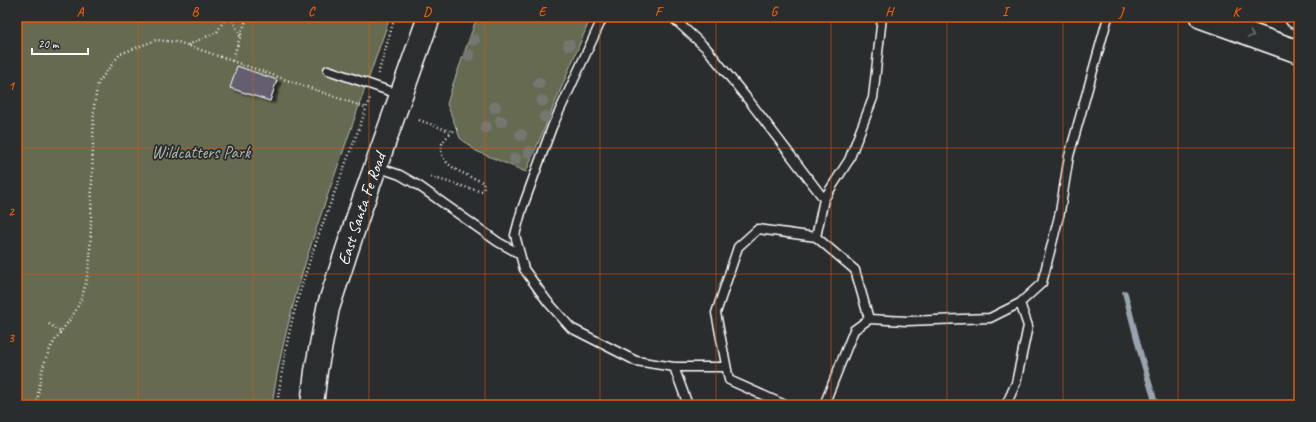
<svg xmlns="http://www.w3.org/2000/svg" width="1316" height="422" viewBox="0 0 1316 422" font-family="Caveat,sans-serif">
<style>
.green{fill:#656b51;stroke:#b2b5a8}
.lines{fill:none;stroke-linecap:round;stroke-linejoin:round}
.stream{stroke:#98a4ad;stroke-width:5.5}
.building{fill:#645e6f;stroke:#fff;filter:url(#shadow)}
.lane-casing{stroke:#fff;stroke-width:11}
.secondary-casing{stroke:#fff;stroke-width:25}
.path{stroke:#fff;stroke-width:2.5;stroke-dasharray:1 3;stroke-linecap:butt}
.lane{stroke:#2a2d2e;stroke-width:8}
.secondary{stroke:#2a2d2e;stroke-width:22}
.tree{fill:#757871}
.oneway{stroke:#6a6c6d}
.grid{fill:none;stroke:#e8590c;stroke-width:1;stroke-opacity:0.55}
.labels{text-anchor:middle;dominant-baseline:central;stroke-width:3.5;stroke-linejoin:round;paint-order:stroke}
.park-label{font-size:17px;fill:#b2b5a8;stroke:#2a2d2e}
.street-label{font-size:17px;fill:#fff;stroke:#2a2d2e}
.neatline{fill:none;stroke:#e8590c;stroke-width:1.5}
.grid-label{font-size:13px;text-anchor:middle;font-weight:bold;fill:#e8590c}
</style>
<defs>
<filter id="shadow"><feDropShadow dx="4.5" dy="2.5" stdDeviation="1" flood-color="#0009"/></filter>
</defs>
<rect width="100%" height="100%" fill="#2a2d2e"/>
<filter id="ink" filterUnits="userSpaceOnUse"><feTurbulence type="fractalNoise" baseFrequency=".025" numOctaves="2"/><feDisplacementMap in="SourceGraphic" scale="8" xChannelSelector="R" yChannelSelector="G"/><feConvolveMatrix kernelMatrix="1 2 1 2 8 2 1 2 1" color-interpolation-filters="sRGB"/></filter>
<g filter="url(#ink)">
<path class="green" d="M 17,17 L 390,17 C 373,67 355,116 338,166 C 310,244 284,323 272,405 L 17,405 Z
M 477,17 L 591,17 L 526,172 L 476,151 L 460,138 L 447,104 L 453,84 Z"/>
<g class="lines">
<path class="stream" d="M 1125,293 L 1142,359 L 1156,405"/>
</g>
<path class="building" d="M 237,66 L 277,80 L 270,101 L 230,88 Z"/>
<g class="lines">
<g class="lane-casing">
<path id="lane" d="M 603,17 L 552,127 L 522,209 L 515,235 L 524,269 L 547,301 L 571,328 L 636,361 L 674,367 L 726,367
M 672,17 L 707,49 L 750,102 L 824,199
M 328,70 L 401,95
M 377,167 L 400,175 L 419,186 L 498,242 L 520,254
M 816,237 L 824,199 L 849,160 L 873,98 L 882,17
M 674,367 L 688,405
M 785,405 L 729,380 L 716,313 L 738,247 L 758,229 L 816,237 L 855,270 L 869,319
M 824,405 L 854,330 L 869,319 L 907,321 L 990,318 L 1020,303 L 1042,283 L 1060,212 L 1069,156 L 1108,17
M 1006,405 L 1016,383 L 1028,326 L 1020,303"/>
</g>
<g class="secondary-casing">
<g id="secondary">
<path d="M 1201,17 L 1299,52"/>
<path d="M 1296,17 L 1299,18"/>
<path id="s1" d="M 312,405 L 316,371 L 328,308 L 360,210 L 429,17"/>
</g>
</g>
<path class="path" d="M 231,17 L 240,36
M 188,45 L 217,32 L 226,17
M 232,61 L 247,17
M 378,74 L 395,17
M 419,120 L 452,132 L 457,129
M 431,177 L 479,191 L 482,191 L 484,189 L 483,182 C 469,176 435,165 442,144 C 444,139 449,135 452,132
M 49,324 L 61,332
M 37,405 C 39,386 41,368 49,351 C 56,336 68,324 76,310 C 85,293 88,275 90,257 L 94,106 L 98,83 L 120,54 L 156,40 L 178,42 L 367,108
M 277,405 C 281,377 285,349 292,321 C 311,245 344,172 370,98"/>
<use href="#lane" class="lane"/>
<use href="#secondary" class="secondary"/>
</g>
<g class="tree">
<circle cx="474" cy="40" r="6"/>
<circle cx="569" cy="45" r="6"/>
<circle cx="469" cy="55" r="6"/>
<circle cx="539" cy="83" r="6"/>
<circle cx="542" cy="101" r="6"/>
<circle cx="495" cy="107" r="6"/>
<circle cx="545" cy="117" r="6"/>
<circle cx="501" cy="121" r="6"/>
<circle cx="486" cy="127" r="6"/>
<circle cx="521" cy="135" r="6"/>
<circle cx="529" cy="152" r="6"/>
<circle cx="515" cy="159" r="6"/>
</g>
<defs><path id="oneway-chevron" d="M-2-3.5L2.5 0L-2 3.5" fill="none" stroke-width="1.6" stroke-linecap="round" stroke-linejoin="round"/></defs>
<use class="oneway" href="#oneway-chevron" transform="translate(1251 35) rotate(20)"/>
</g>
<path class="grid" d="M 138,17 L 138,405M 253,17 L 253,405M 369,17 L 369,405M 485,17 L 485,405M 600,17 L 600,405M 716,17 L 716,405M 831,17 L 831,405M 947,17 L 947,405M 1063,17 L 1063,405M 1178,17 L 1178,405M 17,148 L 1299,148M 17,274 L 1299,274"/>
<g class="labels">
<g class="park-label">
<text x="201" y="152">Wildcatters Park</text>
</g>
<g class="street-label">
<text stroke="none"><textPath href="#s1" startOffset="203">East Santa Fe Road</textPath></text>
</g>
</g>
<rect width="1316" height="422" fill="none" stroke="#2a2d2e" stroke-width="44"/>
<path d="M32 48v6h56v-6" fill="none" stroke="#ffffff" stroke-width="2"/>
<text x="38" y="48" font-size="12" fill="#ffffff" stroke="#2a2d2e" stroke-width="3" paint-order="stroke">20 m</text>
<rect x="22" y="22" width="1272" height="378" class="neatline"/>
<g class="grid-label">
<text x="80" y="16">A</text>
<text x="195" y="16">B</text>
<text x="311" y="16">C</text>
<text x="427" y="16">D</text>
<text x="542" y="16">E</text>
<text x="658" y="16">F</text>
<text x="774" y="16">G</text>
<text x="889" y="16">H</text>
<text x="1005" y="16">I</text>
<text x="1121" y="16">J</text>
<text x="1236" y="16">K</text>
<text x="11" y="90">1</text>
<text x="11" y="216">2</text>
<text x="11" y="342">3</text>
</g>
</svg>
